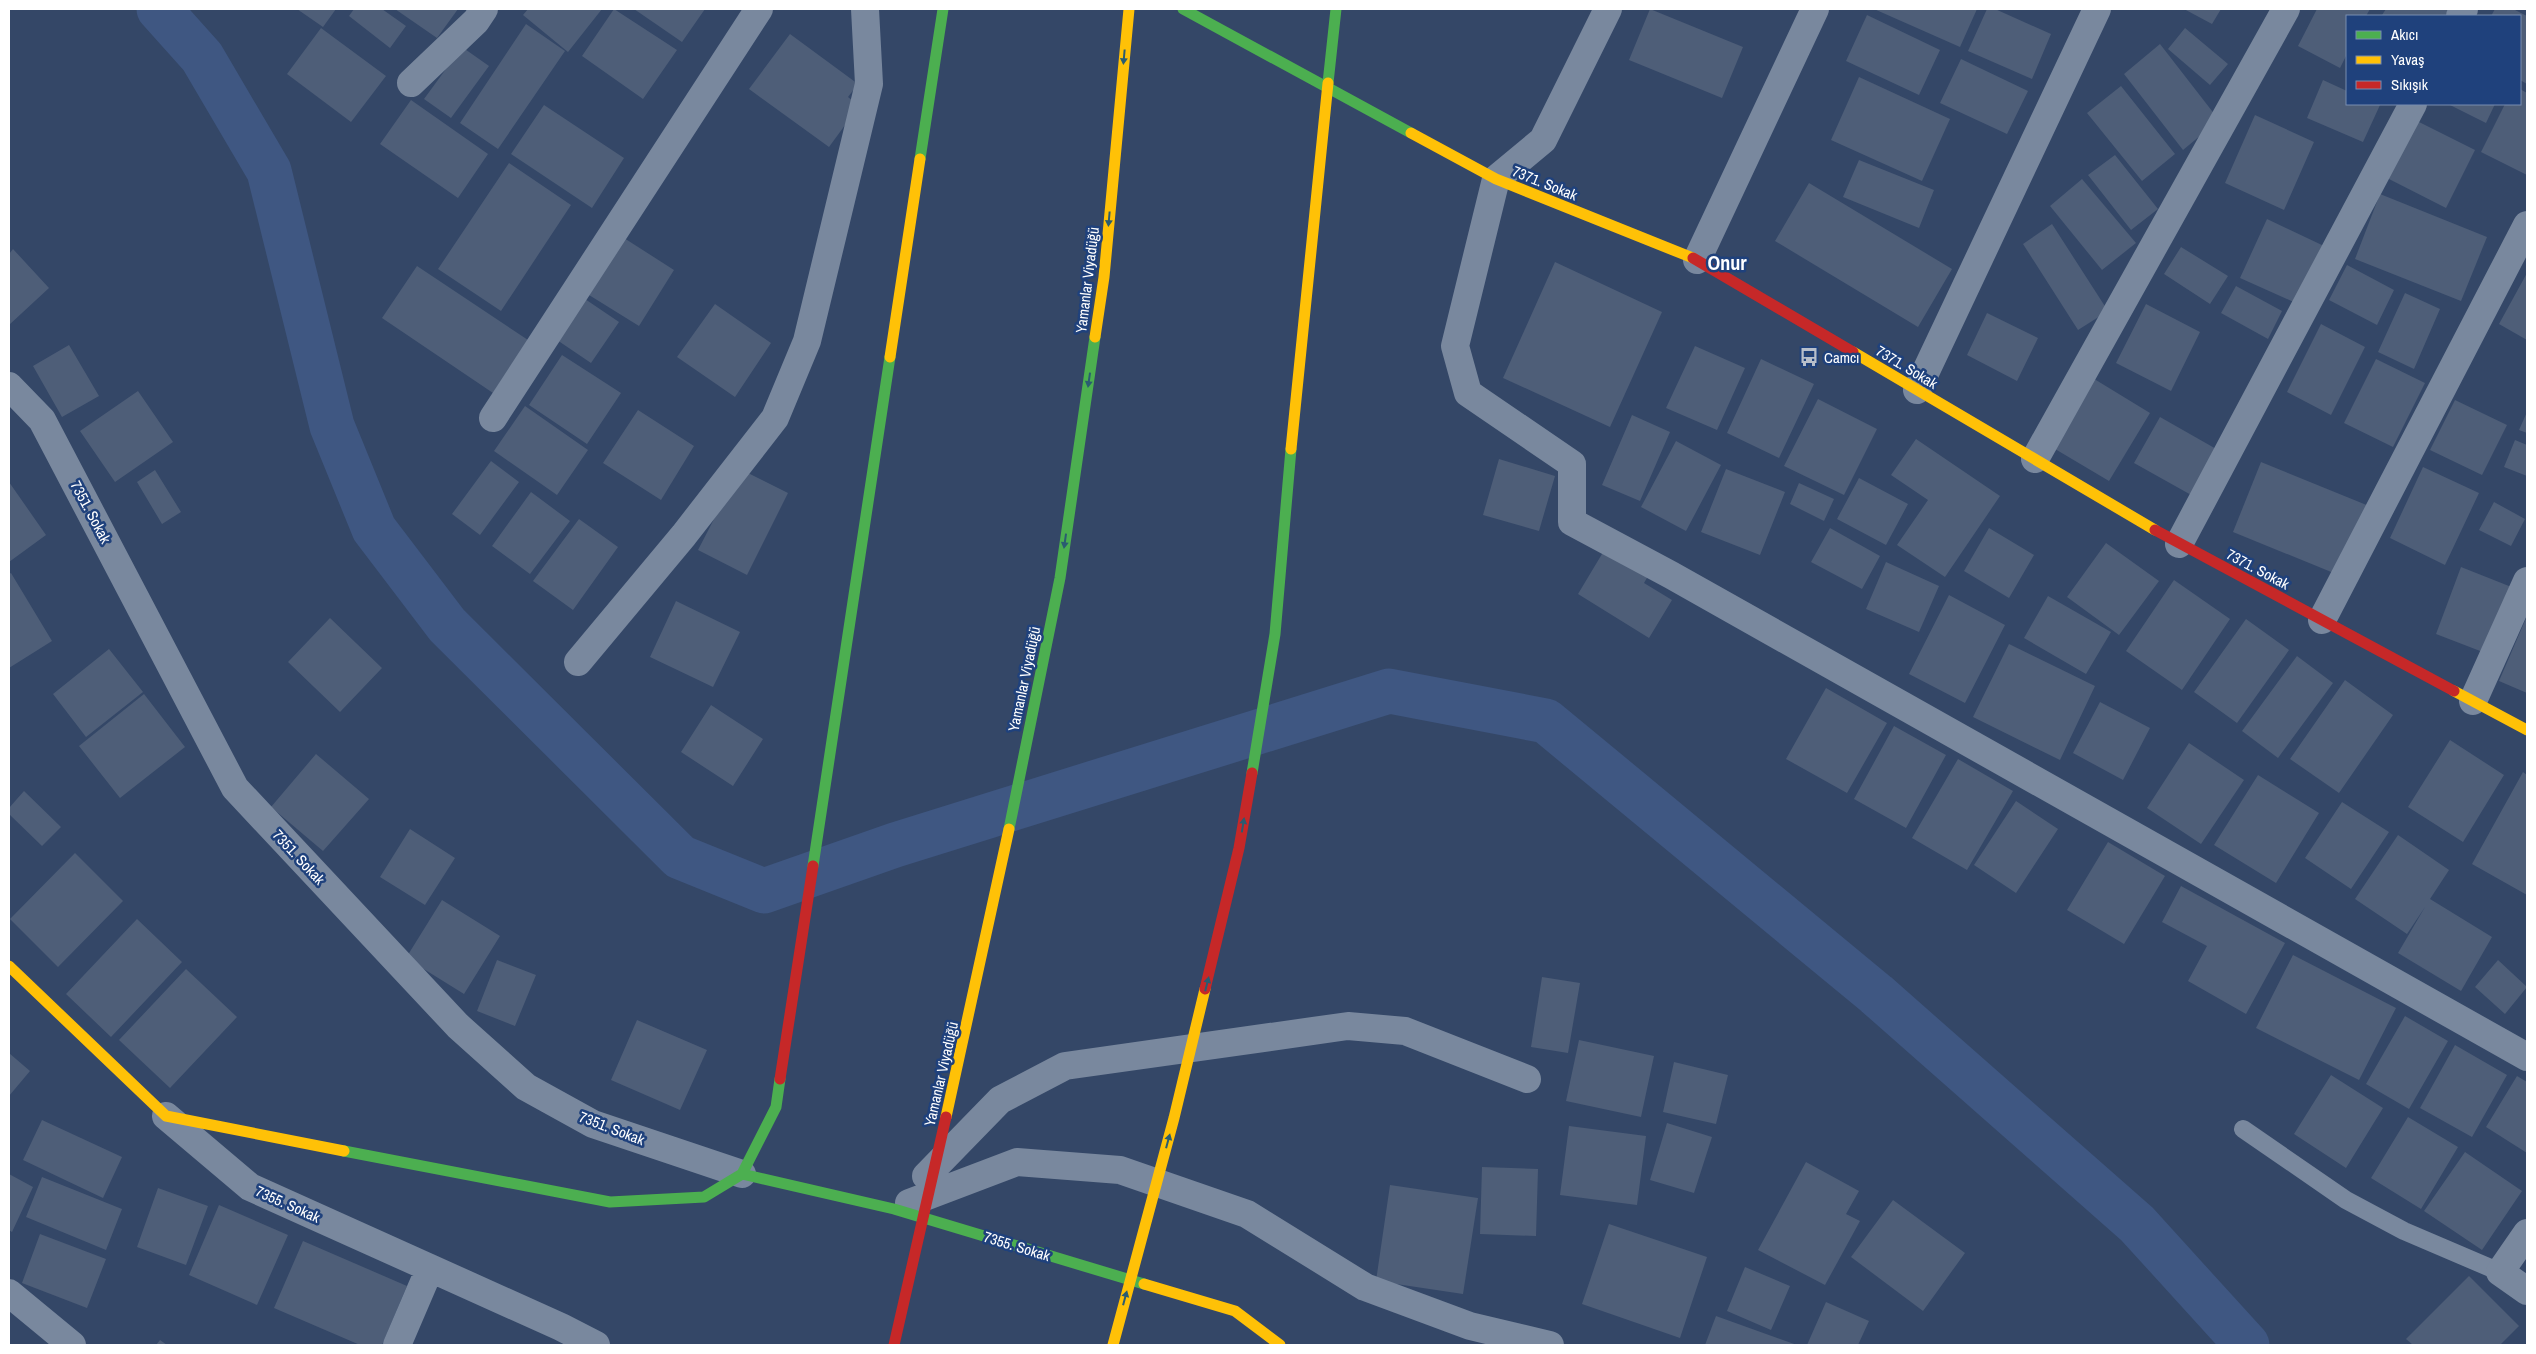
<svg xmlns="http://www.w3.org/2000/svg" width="2536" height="1354" viewBox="0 0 2536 1354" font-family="'Archivo Narrow',sans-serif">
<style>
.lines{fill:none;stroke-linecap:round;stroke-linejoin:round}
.canal{stroke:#3f5782;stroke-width:45}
.building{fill:#4e5e78}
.lane{stroke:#79889e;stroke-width:18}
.street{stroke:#79889e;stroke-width:28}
.fast{stroke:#4caf50;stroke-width:11}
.slow{stroke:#ffc107;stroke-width:11}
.jam{stroke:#c62828;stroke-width:11}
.oneway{fill:#2a5c71}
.labels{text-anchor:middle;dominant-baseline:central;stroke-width:5;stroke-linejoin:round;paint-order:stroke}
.street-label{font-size:15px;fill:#fff;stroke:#1f417c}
.poi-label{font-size:15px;fill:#fff;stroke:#1f417c;text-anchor:start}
.district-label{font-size:20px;font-weight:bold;fill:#fff;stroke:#1f417c}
</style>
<rect width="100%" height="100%" fill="#344767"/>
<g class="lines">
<path class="canal" d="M 159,9 L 202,57 L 269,171 L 332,426 L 374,529 L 447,625 L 680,857 L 764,891 L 895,845 L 1389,691 L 1546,721 L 1876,994 L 2137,1224 L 2247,1345"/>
</g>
<path class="building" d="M 297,9 L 336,9 L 323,27 Z
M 354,9 L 382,9 L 406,26 L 390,48 L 349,16 Z
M 395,9 L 458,9 L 437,38 Z
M 528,9 L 602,9 L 568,52 L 523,15 Z
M 614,9 L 677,50 L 643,99 L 582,56 Z
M 634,9 L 705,9 L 682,42 Z
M 1650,9 L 1743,47 L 1722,98 L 1629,60 Z
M 1874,9 L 1977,9 L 1960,47 Z
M 1987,9 L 1995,9 L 2051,34 L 2032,79 L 1968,51 Z
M 2184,9 L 2221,9 L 2212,24 Z
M 2317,9 L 2370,9 L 2366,16 L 2347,16 L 2347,54 L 2340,68 L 2298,46 Z
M 2386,9 L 2451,9 L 2447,16 L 2385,16 L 2382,15 Z
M 2495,9 L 2513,9 L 2527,16 L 2527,84 L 2520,80 L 2520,16 L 2491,16 Z
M 1867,15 L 1940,50 L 1919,95 L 1846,61 Z
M 526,24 L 565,51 L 498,149 L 460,123 Z
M 321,28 L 386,76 L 351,122 L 287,74 Z
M 2185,28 L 2228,64 L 2210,85 L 2168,49 Z
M 790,34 L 858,84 L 848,97 L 859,106 L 829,147 L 749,89 Z
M 2160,44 L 2219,120 L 2183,150 L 2124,74 Z
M 462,47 L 489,66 L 451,118 L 424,99 Z
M 1961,59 L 2028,91 L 2007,134 L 1940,103 Z
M 1859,77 L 1950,119 L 1922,181 L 1831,140 Z
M 2323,80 L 2347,91 L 2347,104 L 2380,105 L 2363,142 L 2307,118 Z
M 2121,86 L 2175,154 L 2142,181 L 2087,113 Z
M 2520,89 L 2527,93 L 2527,175 L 2481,152 L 2505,104 L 2520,104 Z
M 411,100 L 488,154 L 458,198 L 380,144 Z
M 2448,104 L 2495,104 L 2486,123 Z
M 544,105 L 624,158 L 592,208 L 511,154 Z
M 2255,115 L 2314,142 L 2284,210 L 2225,183 Z
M 2417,121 L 2475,150 L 2446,208 L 2387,178 Z
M 2115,155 L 2158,209 L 2131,230 L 2088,175 Z
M 1859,160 L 1934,190 L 1919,228 L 1843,197 Z
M 509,163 L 571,205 L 501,311 L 438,269 Z
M 2082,179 L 2136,243 L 2102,270 L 2050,206 Z
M 1809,183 L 1952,269 L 1918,327 L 1775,241 Z
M 2380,194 L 2487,237 L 2461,301 L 2355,259 Z
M 2267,219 L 2324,246 L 2298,304 L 2240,278 Z
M 2052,224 L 2108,311 L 2078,330 L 2023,244 Z
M 624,238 L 674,270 L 639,326 L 589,295 Z
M 2181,247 L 2228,276 L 2210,304 L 2164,274 Z
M 13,249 L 49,288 L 9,325 L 9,254 Z
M 1555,262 L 1662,312 L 1610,427 L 1503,378 Z
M 2347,265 L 2394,290 L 2377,325 L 2329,300 Z
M 417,266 L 528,340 L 493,393 L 382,318 Z
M 2527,273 L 2527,340 L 2499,324 Z
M 2236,286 L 2282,311 L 2268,339 L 2221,313 Z
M 2405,293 L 2440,309 L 2414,369 L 2378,352 Z
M 585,299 L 619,322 L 591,363 L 557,340 Z
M 715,304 L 771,343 L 735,397 L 677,357 Z
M 2146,304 L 2200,332 L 2171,391 L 2116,363 Z
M 1987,313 L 2038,338 L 2017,381 L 1967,355 Z
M 2321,324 L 2365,347 L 2331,415 L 2287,392 Z
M 69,345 L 99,396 L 62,417 L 33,366 Z
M 1695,346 L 1745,368 L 1717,430 L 1666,408 Z
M 562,355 L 621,393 L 587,444 L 529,405 Z
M 1761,359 L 1814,384 L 1779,458 L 1727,433 Z
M 2376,359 L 2425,383 L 2393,447 L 2344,423 Z
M 2091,377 L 2150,413 L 2109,481 L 2050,446 Z
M 138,391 L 173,442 L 115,482 L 80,431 Z
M 1818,399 L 1877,429 L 1844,495 L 1784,466 Z
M 2455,400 L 2507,425 L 2482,475 L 2430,450 Z
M 525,406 L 588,450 L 557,495 L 494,451 Z
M 638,410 L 694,446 L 661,500 L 603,463 Z
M 2527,412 L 2527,433 L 2519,430 Z
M 1632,415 L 1670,432 L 1640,501 L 1602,485 Z
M 2160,417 L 2218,450 L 2193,496 L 2134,463 Z
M 1916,439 L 2000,496 L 1945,577 L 1897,545 L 1928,500 L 1891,475 Z
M 2515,440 L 2527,445 L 2527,476 L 2504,467 Z
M 1676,441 L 1721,465 L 1686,531 L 1641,507 Z
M 1499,459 L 1555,476 L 1539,531 L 1483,515 Z
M 491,461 L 519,482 L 480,535 L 452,514 Z
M 2261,462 L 2369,506 L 2341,576 L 2233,532 Z
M 2423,467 L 2479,493 L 2445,565 L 2390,538 Z
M 740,469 L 788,493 L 747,575 L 698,550 Z
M 1726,469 L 1785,492 L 1760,555 L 1701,532 Z
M 155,470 L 181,512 L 162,524 L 137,482 Z
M 1859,478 L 1908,504 L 1886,545 L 1837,519 Z
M 9,482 L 46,535 L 9,562 Z
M 1799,483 L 1834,499 L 1824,521 L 1790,504 Z
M 531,492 L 570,521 L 530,574 L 492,546 Z
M 2494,502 L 2525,519 L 2511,546 L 2479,530 Z
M 579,519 L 618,547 L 573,610 L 533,581 Z
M 1830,528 L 1880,556 L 1862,589 L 1811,562 Z
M 1989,528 L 2034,555 L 2009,598 L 1964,571 Z
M 2106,543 L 2159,581 L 2119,635 L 2067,597 Z
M 1608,544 L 1651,571 L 1644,583 L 1672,600 L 1649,638 L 1578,594 Z
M 1886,562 L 1939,586 L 1919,632 L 1866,609 Z
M 2461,567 L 2514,588 L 2488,654 L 2436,634 Z
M 11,573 L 52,641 L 9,668 L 9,574 Z
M 2174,580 L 2230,619 L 2182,690 L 2126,651 Z
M 1949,595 L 2005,625 L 1965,703 L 1909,674 Z
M 2048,596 L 2111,632 L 2086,674 L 2024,638 Z
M 676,601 L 740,632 L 713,687 L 650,657 Z
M 2527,616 L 2527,693 L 2499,681 Z
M 330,618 L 382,668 L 340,712 L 288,662 Z
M 2246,619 L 2289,650 L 2237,723 L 2194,692 Z
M 2009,644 L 2095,686 L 2060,760 L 1973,717 Z
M 109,649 L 143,692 L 86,737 L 53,694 Z
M 2297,656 L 2333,683 L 2278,758 L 2242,731 Z
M 2345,680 L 2393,715 L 2339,793 L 2290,759 Z
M 1826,688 L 1887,723 L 1847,793 L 1786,759 Z
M 144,694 L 185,747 L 120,798 L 79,746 Z
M 2100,702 L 2150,728 L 2123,780 L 2073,753 Z
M 711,705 L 763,739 L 733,786 L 681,752 Z
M 1894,726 L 1946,755 L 1906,828 L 1854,799 Z
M 2450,740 L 2504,775 L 2463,842 L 2408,807 Z
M 2189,743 L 2244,780 L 2201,844 L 2147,808 Z
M 316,754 L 369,799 L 323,851 L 271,807 Z
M 1958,759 L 2013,791 L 1967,870 L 1912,838 Z
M 2523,772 L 2527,775 L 2527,895 L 2472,864 Z
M 2258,775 L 2319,813 L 2276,883 L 2214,845 Z
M 24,791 L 61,827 L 42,846 L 9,814 L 9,808 Z
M 2016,801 L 2058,829 L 2016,893 L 1974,865 Z
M 2342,802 L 2389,832 L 2351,889 L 2305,858 Z
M 410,829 L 455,858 L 425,905 L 380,877 Z
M 2398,835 L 2449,870 L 2430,899 L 2492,937 L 2461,991 L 2398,953 L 2425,907 L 2407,934 L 2355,899 Z
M 2108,842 L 2165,876 L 2124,944 L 2067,910 Z
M 75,853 L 123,901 L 58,967 L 10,919 Z
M 2181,886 L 2285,943 L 2246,1014 L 2188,981 L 2207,946 L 2162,922 Z
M 442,900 L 500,936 L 464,994 L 406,958 Z
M 137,919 L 182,962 L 111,1037 L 66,994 Z
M 2293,955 L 2396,1008 L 2359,1080 L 2256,1028 Z
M 497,960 L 536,975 L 515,1026 L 477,1011 Z
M 2498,960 L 2527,987 L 2505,1014 L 2475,987 Z
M 186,969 L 237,1017 L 170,1088 L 119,1040 Z
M 1542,977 L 1580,983 L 1568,1053 L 1531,1047 Z
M 2405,1016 L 2448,1041 L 2409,1109 L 2366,1084 Z
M 637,1020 L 707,1050 L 680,1110 L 611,1080 Z
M 1579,1040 L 1654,1056 L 1641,1117 L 1566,1101 Z
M 2455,1045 L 2507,1075 L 2472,1137 L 2420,1108 Z
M 9,1053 L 30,1071 L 9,1096 Z
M 1674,1062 L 1728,1075 L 1716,1124 L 1663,1112 Z
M 2331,1075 L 2383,1108 L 2346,1168 L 2294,1134 Z
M 2517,1076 L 2527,1082 L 2527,1153 L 2486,1127 Z
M 2408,1117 L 2458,1147 L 2421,1209 L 2371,1178 Z
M 42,1120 L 122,1157 L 103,1198 L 23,1160 Z
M 1667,1123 L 1712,1137 L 1694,1193 L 1650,1180 Z
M 1569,1126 L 1646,1136 L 1637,1205 L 1560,1195 Z
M 2465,1152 L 2522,1191 L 2482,1250 L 2424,1211 Z
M 1806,1162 L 1859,1191 L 1846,1214 L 1860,1221 L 1825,1285 L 1758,1250 Z
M 1482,1167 L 1538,1169 L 1536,1236 L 1480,1234 Z
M 9,1174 L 33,1187 L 12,1232 L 9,1230 Z
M 42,1177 L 122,1209 L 106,1250 L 26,1217 Z
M 1390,1185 L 1478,1198 L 1463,1294 L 1376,1281 Z
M 158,1188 L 208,1206 L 186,1265 L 137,1247 Z
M 1893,1200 L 1965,1253 L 1923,1311 L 1851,1257 Z
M 219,1205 L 288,1235 L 257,1305 L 189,1275 Z
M 1609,1224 L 1707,1257 L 1680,1338 L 1582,1304 Z
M 40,1234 L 106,1259 L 87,1308 L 22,1283 Z
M 303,1241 L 407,1286 L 382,1345 L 360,1345 L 274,1308 Z
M 1745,1267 L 1790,1286 L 1771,1330 L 1727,1311 Z
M 2469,1276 L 2519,1326 L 2500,1345 L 2413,1345 L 2406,1339 Z
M 1826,1302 L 1869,1321 L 1858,1345 L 1807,1345 Z
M 1716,1316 L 1797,1345 L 1705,1345 Z
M 160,1340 L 167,1345 L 156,1345 Z"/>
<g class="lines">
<path class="lane" d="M 2243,1129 L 2346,1200 L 2404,1231 L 2500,1272"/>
<path class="street" d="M 1608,9 L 1543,140 L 1496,179 L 1455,346 L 1468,393 L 1572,464 L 1572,522 L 1671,575 L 2527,1057
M 2460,16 L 2464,9
M 411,83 L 476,21 L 484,9
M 1697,260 L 1815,9
M 9,386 L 42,420 L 235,788 L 458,1026 L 526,1087 L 593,1124 L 742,1174
M 1917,390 L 2097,9
M 493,418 L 759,9
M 2035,459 L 2286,9
M 2179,544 L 2413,104
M 2322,620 L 2527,225
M 578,662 L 684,535 L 775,418 L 807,341 L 869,84 L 865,9
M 2473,701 L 2527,581
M 166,1116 L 250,1187 L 561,1327 L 596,1345
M 926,1176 L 1000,1100 L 1065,1066 L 1348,1026 L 1405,1031 L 1527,1079
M 909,1203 L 1017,1162 L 1120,1170 L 1247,1214 L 1365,1287 L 1470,1326 L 1550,1345
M 2527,1233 L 2500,1272 L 2527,1291
M 9,1293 L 72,1345
M 397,1345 L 430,1268"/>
<path class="fast" d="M 1183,9 L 1411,133
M 1328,83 L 1336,9
M 920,159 L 943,9
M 1252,773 L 1275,634 L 1291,449
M 1009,829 L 1060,578 L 1095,337
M 813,866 L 890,357
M 344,1151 L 610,1202 L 704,1197 L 742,1174 L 776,1107 L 780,1079
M 742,1174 L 894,1209 L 1144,1284"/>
<path class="slow" d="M 1411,133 L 1496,179 L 1693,258
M 1095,337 L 1104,277 L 1129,9
M 1853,352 L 2155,530
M 890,357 L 920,159
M 1291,449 L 1328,83
M 2454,691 L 2527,730
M 9,966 L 166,1116 L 344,1151
M 946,1117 L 1009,829
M 1144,1284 L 1235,1311 L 1280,1345
M 1113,1345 L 1174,1118 L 1205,989"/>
<path class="jam" d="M 1693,258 L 1853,352
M 2155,530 L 2454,691
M 1205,989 L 1239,848 L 1252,773
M 780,1079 L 813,866
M 894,1345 L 946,1117"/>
</g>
<defs><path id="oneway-solid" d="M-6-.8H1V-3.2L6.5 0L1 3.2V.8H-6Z" transform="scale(1.25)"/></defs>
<g class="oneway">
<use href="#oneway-solid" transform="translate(1124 57) rotate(95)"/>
<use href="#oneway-solid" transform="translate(1109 219) rotate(95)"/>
<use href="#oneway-solid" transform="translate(1089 380) rotate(98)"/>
<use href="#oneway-solid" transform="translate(1065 541) rotate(98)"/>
<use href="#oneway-solid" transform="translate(1243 825) rotate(-81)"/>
<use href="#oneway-solid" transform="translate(1207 984) rotate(-76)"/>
<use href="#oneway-solid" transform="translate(1168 1141) rotate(-75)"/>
<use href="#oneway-solid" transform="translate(1125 1298) rotate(-75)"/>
</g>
<defs>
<g id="bus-bare" transform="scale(1.5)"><path d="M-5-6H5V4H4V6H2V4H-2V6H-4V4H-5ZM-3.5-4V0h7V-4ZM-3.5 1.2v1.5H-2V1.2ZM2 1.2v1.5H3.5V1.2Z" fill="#b8bfca" stroke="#1f417c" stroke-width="2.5" paint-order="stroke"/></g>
</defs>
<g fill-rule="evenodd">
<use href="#bus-bare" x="1809" y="357"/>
</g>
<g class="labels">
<g class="street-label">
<text transform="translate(1545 183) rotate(22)">7371. Sokak</text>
<text transform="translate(1087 280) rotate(-83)">Yamanlar Viyadüğü</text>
<text transform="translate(1907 367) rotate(31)">7371. Sokak</text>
<text transform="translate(91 512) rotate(62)">7351. Sokak</text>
<text transform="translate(2258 569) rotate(28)">7371. Sokak</text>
<text transform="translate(1024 679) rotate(-78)">Yamanlar Viyadüğü</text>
<text transform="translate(299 857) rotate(47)">7351. Sokak</text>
<text transform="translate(941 1074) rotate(-77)">Yamanlar Viyadüğü</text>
<text transform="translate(612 1128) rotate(21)">7351. Sokak</text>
<text transform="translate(288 1204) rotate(24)">7355. Sokak</text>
<text transform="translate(1017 1246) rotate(17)">7355. Sokak</text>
</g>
<g class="poi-label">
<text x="1824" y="357">Camcı</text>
</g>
<g class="district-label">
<text x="1727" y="262">Onur</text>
</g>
</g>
<rect width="2536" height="1354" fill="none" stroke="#ffffff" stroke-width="20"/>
<rect x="2346" y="15" width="175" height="90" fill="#1f417c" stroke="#798db0"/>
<rect x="2356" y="31" width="25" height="8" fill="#4caf50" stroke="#798db0"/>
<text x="2391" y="40" font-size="15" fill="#ffffff">Akıcı</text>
<rect x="2356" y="56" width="25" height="8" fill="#ffc107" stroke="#798db0"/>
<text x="2391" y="65" font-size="15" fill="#ffffff">Yavaş</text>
<rect x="2356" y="81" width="25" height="8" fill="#c62828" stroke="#798db0"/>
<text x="2391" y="90" font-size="15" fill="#ffffff">Sıkışık</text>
</svg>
